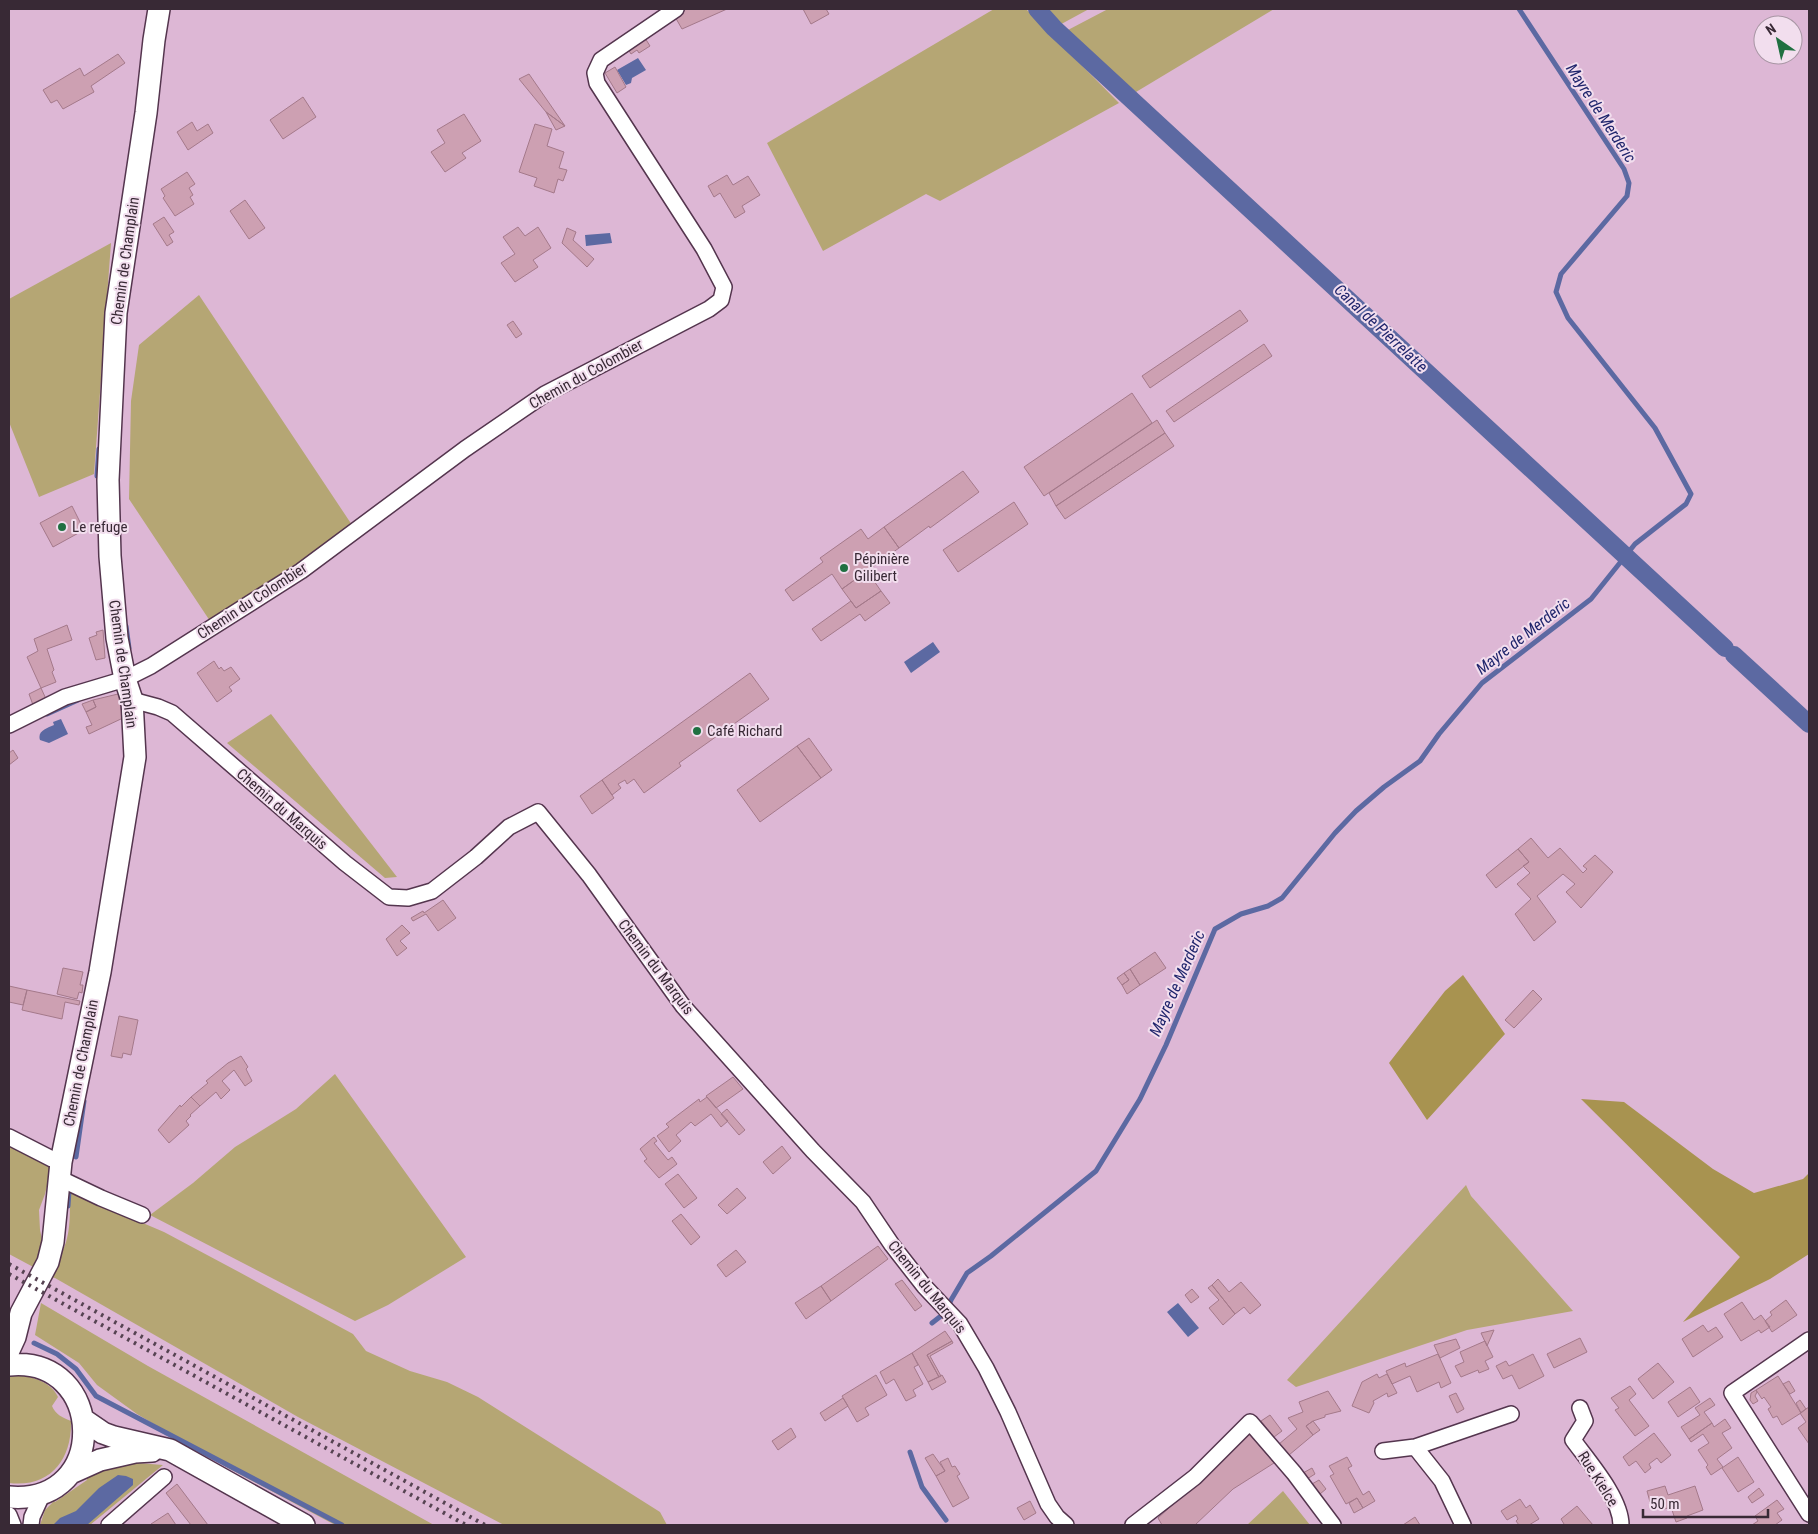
<svg xmlns="http://www.w3.org/2000/svg" width="1818" height="1534" viewBox="0 0 1818 1534" font-family="'Roboto Condensed',sans-serif">
<style>
.green{fill:#b5a674}
.forest{fill:#a89350}
.water{fill:#5c69a2}
.lines{fill:none;stroke-linecap:round;stroke-linejoin:round}
.stream{stroke:#5c69a2;stroke-width:5}
.canal{stroke:#5c69a2;stroke-width:18}
.building{fill:#cda0b2;stroke:#a4798a}
.street-casing{stroke:#54354e;stroke-width:18}
.secondary-casing{stroke:#54354e;stroke-width:24}
.street{stroke:#fff;stroke-width:15}
.secondary{stroke:#fff;stroke-width:21}
.rail{stroke:#564352;stroke-width:4;stroke-dasharray:2.5 5;stroke-linecap:butt}
.poi-dot{fill:#207041;stroke:#f2deee;stroke-width:2}
.labels{text-anchor:middle;dominant-baseline:central;stroke-width:4;stroke-linejoin:round;paint-order:stroke}
.street-label{font-size:15px;fill:#382935;stroke:#f2deee}
.poi-label{font-size:15px;fill:#382935;stroke:#f2deee;text-anchor:start}
.water-label{font-size:16px;font-style:italic;fill:#1f256c;stroke:#f2deee}
</style>
<rect width="100%" height="100%" fill="#ddb7d5"/>
<path class="green" d="M 994,9 L 1026,9 L 1119,103 L 940,201 L 926,194 L 823,251 L 767,143 Z
M 1037,9 L 1089,9 L 1054,28 Z
M 1108,9 L 1274,9 L 1136,92 L 1066,31 Z
M 111,243 L 94,474 L 39,497 L 9,422 L 9,299 Z
M 199,295 L 352,525 L 276,580 L 210,621 L 129,499 L 131,401 L 139,345 Z
M 271,714 L 397,877 L 385,878 L 227,743 Z
M 335,1074 L 466,1257 L 388,1305 L 355,1321 L 150,1215 L 193,1183 L 235,1147 L 296,1109 Z
M 9,1144 L 49,1166 L 50,1174 L 45,1194 L 39,1210 L 40,1230 L 45,1253 L 37,1269 L 9,1254 Z
M 1466,1185 L 1471,1196 L 1573,1311 L 1467,1330 L 1296,1387 L 1287,1380 Z
M 70,1192 L 164,1232 L 239,1272 L 353,1334 L 366,1351 L 410,1371 L 447,1382 L 478,1397 L 660,1512 L 667,1525 L 504,1525 L 298,1417 L 55,1278 L 47,1276 C 71,1245 70,1229 70,1192 Z
M 41,1303 L 148,1366 L 434,1525 L 335,1525 L 228,1468 L 137,1414 L 97,1385 L 79,1363 L 35,1335 Z
M 18,1375 C 34,1377 51,1382 58,1397 L 52,1406 C 55,1414 63,1418 71,1421 C 72,1460 50,1488 9,1483 L 9,1376 Z
M 138,1463 L 163,1465 L 90,1525 L 40,1525 L 45,1510 L 54,1501 L 55,1502 L 87,1480 L 86,1477 L 115,1465 Z
M 1283,1491 L 1310,1525 L 1247,1525 Z"/>
<path class="forest" d="M 1463,975 L 1505,1034 L 1427,1120 L 1389,1063 L 1445,991 Z
M 1581,1099 L 1624,1102 L 1713,1169 L 1754,1193 L 1803,1179 L 1809,1173 L 1809,1254 L 1770,1279 L 1683,1322 L 1740,1257 Z"/>
<path class="water" d="M 638,58 L 646,70 L 632,78 L 631,83 L 626,85 L 617,70 Z
M 610,233 L 612,243 L 586,246 L 585,235 Z
M 933,642 L 940,652 L 911,673 L 904,662 Z
M 61,719 L 68,734 L 49,743 L 40,740 C 37,731 47,728 54,725 L 53,722 Z
M 1178,1303 L 1199,1328 L 1188,1337 L 1167,1312 Z
M 118,1475 L 126,1476 L 133,1479 L 133,1485 L 87,1525 L 53,1525 L 60,1518 L 76,1511 L 99,1488 Z"/>
<g class="lines">
<path class="stream" d="M 97,476 L 99,449
M 126,626 L 129,648
M 47,714 L 78,700
M 76,1157 L 84,1101
M 68,1206 L 69,1191
M 932,1323 L 946,1312 L 951,1300 L 967,1273 L 991,1256 L 1096,1171 L 1140,1099 L 1166,1045 L 1215,929 L 1241,914 L 1268,906 L 1282,898 L 1335,833 L 1356,811 L 1384,787 L 1420,761 L 1439,734 L 1482,683 L 1591,599 L 1635,544 L 1686,504 L 1691,494 L 1655,428 L 1568,318 L 1556,292 L 1561,274 L 1627,196 L 1629,183 L 1624,169 L 1519,9
M 34,1343 L 57,1354 L 76,1369 L 96,1396 L 342,1525
M 910,1452 L 922,1487 L 946,1520"/>
<path class="canal" d="M 1037,9 L 1054,28 L 1725,648
M 1734,655 L 1809,724"/>
</g>
<path class="building" d="M 684,9 L 727,9 L 682,29 L 674,15 Z
M 803,9 L 826,9 L 829,14 L 811,24 Z
M 645,38 L 650,46 L 639,53 L 637,50 L 631,54 L 628,49 Z
M 118,54 L 125,63 L 91,86 L 94,92 L 63,109 L 57,100 L 51,103 L 43,90 L 80,68 L 84,76 Z
M 615,67 L 626,87 L 617,93 L 605,73 Z
M 529,74 L 565,126 L 546,112 L 519,79 Z
M 303,97 L 316,117 L 283,139 L 270,120 Z
M 546,112 L 565,126 L 556,130 Z
M 464,114 L 481,141 L 462,153 L 466,158 L 445,172 L 431,152 L 445,143 L 437,130 Z
M 192,122 L 197,131 L 208,124 L 213,133 L 188,150 L 177,132 Z
M 535,124 L 552,129 L 547,146 L 564,152 L 559,168 L 567,170 L 563,181 L 558,179 L 554,193 L 534,186 L 537,178 L 519,172 Z
M 187,172 L 195,184 L 189,188 L 193,195 L 190,197 L 194,204 L 175,216 L 163,198 L 165,196 L 161,189 Z
M 727,175 L 733,185 L 748,176 L 760,195 L 742,206 L 745,212 L 735,218 L 720,193 L 714,197 L 708,186 Z
M 245,200 L 265,228 L 249,239 L 230,211 Z
M 164,217 L 174,232 L 169,235 L 173,242 L 167,246 L 153,224 Z
M 518,227 L 525,236 L 538,227 L 551,248 L 533,260 L 538,267 L 515,282 L 501,263 L 515,254 L 503,237 Z
M 567,228 L 576,232 L 573,240 L 594,259 L 587,267 L 562,243 Z
M 1240,310 L 1248,321 L 1150,388 L 1142,376 Z
M 513,321 L 522,334 L 516,338 L 507,325 Z
M 1264,344 L 1272,356 L 1174,422 L 1166,411 Z
M 1132,393 L 1152,423 L 1044,496 L 1024,467 Z
M 1157,420 L 1165,433 L 1056,506 L 1049,493 Z
M 1165,433 L 1174,446 L 1065,519 L 1056,506 Z
M 963,471 L 979,492 L 930,528 L 929,526 L 899,548 L 884,527 Z
M 1014,502 L 1028,524 L 958,572 L 943,550 Z
M 72,506 L 84,530 L 53,547 L 40,523 Z
M 884,527 L 899,548 L 842,589 L 832,574 L 793,601 L 785,590 L 823,562 L 820,558 L 861,529 L 868,539 Z
M 867,571 L 881,591 L 856,608 L 842,589 Z
M 881,591 L 890,603 L 865,621 L 860,614 L 821,641 L 812,629 L 851,601 L 856,608 Z
M 67,625 L 72,640 L 47,649 L 54,670 L 52,672 L 56,682 L 41,688 L 27,657 L 38,651 L 34,639 Z
M 103,630 L 105,658 L 96,660 L 89,638 L 97,635 L 96,632 Z
M 214,661 L 219,669 L 221,667 L 224,671 L 231,667 L 240,679 L 229,687 L 232,691 L 217,702 L 197,673 Z
M 750,673 L 769,699 L 679,763 L 681,766 L 644,793 L 634,779 L 627,784 L 625,780 L 618,784 L 621,788 L 612,795 L 602,780 Z
M 41,688 L 46,699 L 33,705 L 29,694 Z
M 118,694 L 123,718 L 89,734 L 86,727 L 92,725 L 86,712 L 96,707 L 93,700 Z
M 93,700 L 96,707 L 86,712 L 82,704 Z
M 809,738 L 832,770 L 821,778 L 797,746 Z
M 797,746 L 821,778 L 760,822 L 737,790 Z
M 13,750 L 18,758 L 9,765 L 9,753 Z
M 602,780 L 614,798 L 592,814 L 580,796 Z
M 1531,838 L 1548,858 L 1560,848 L 1583,873 L 1587,869 L 1583,866 L 1595,855 L 1613,872 L 1581,908 L 1566,892 L 1575,884 L 1563,874 L 1537,896 L 1556,922 L 1534,941 L 1515,914 L 1531,899 L 1517,884 L 1530,873 L 1523,866 L 1529,862 L 1518,849 Z
M 1518,849 L 1529,862 L 1496,888 L 1486,875 Z
M 443,900 L 456,918 L 438,931 L 426,914 L 413,921 L 411,918 L 423,911 L 424,913 Z
M 402,925 L 410,933 L 400,941 L 407,948 L 397,956 L 386,939 Z
M 1155,952 L 1166,968 L 1140,985 L 1130,969 Z
M 63,968 L 83,972 L 80,985 L 83,985 L 82,993 L 79,992 L 77,999 L 57,994 Z
M 1130,969 L 1140,985 L 1127,994 L 1122,985 L 1129,980 L 1124,973 Z
M 1124,973 L 1129,980 L 1122,985 L 1117,978 Z
M 9,986 L 27,990 L 23,1005 L 9,1002 Z
M 27,990 L 80,1001 L 79,1005 L 65,1002 L 62,1019 L 22,1010 Z
M 1533,990 L 1542,999 L 1514,1028 L 1505,1020 Z
M 119,1016 L 138,1020 L 131,1055 L 123,1053 L 122,1058 L 111,1056 Z
M 241,1056 L 248,1067 L 246,1069 L 252,1081 L 245,1086 L 234,1070 L 222,1081 L 230,1090 L 221,1099 L 216,1092 L 200,1106 L 191,1097 L 208,1083 L 206,1081 L 228,1063 Z
M 733,1077 L 743,1089 L 716,1108 L 706,1096 Z
M 191,1097 L 200,1106 L 190,1115 L 191,1116 L 186,1121 L 189,1125 L 169,1143 L 158,1130 L 180,1105 L 181,1107 Z
M 707,1097 L 728,1121 L 721,1127 L 711,1114 L 695,1126 L 691,1122 L 676,1135 L 681,1141 L 669,1152 L 657,1136 L 669,1127 L 666,1124 L 699,1099 L 700,1102 Z
M 727,1109 L 745,1130 L 739,1135 L 721,1114 Z
M 654,1137 L 657,1141 L 654,1143 L 668,1160 L 672,1157 L 677,1164 L 659,1178 L 644,1161 L 647,1159 L 640,1149 Z
M 782,1146 L 791,1158 L 773,1174 L 763,1162 Z
M 678,1174 L 697,1198 L 684,1208 L 665,1184 Z
M 737,1188 L 746,1198 L 727,1214 L 718,1205 Z
M 681,1214 L 700,1237 L 691,1245 L 672,1221 Z
M 878,1246 L 888,1259 L 831,1301 L 821,1286 Z
M 736,1250 L 746,1262 L 726,1277 L 717,1265 Z
M 1218,1279 L 1229,1292 L 1241,1282 L 1261,1305 L 1250,1314 L 1244,1307 L 1235,1314 L 1212,1285 Z
M 902,1280 L 922,1306 L 915,1311 L 895,1284 Z
M 1212,1285 L 1235,1314 L 1223,1325 L 1209,1308 L 1219,1300 L 1208,1288 Z
M 821,1286 L 831,1301 L 806,1319 L 795,1303 Z
M 1192,1289 L 1199,1297 L 1191,1303 L 1185,1295 Z
M 1786,1300 L 1797,1315 L 1772,1332 L 1765,1321 L 1772,1315 L 1770,1312 Z
M 1742,1302 L 1754,1320 L 1761,1315 L 1770,1327 L 1761,1333 L 1759,1330 L 1741,1341 L 1724,1314 Z
M 1703,1325 L 1708,1332 L 1716,1327 L 1723,1337 L 1693,1357 L 1682,1339 Z
M 1494,1330 L 1487,1346 L 1481,1333 Z
M 945,1331 L 952,1341 L 927,1355 L 939,1377 L 928,1382 L 912,1353 Z
M 1580,1338 L 1587,1352 L 1554,1368 L 1547,1354 Z
M 1456,1339 L 1460,1348 L 1440,1358 L 1434,1345 Z
M 952,1341 L 953,1343 L 930,1356 L 941,1376 L 939,1377 L 927,1355 Z
M 1485,1341 L 1493,1357 L 1485,1361 L 1489,1369 L 1479,1373 L 1478,1370 L 1461,1377 L 1455,1366 L 1464,1362 L 1460,1352 Z
M 912,1353 L 918,1365 L 914,1367 L 923,1384 L 913,1390 L 916,1396 L 906,1401 L 894,1379 L 886,1384 L 880,1372 Z
M 1438,1354 L 1451,1383 L 1441,1388 L 1439,1382 L 1417,1392 L 1410,1376 L 1392,1384 L 1386,1371 L 1405,1363 L 1406,1367 Z
M 1533,1354 L 1544,1376 L 1519,1389 L 1512,1375 L 1503,1379 L 1496,1366 L 1506,1361 L 1509,1366 Z
M 1658,1363 L 1674,1382 L 1653,1399 L 1638,1379 Z
M 1377,1374 L 1379,1378 L 1387,1374 L 1397,1393 L 1388,1397 L 1387,1393 L 1373,1401 L 1374,1403 L 1369,1413 L 1352,1406 L 1362,1382 Z
M 876,1375 L 887,1395 L 865,1408 L 869,1415 L 857,1422 L 842,1396 Z
M 942,1375 L 946,1382 L 932,1390 L 928,1382 Z
M 1778,1376 L 1801,1413 L 1782,1425 L 1777,1416 L 1773,1418 L 1768,1409 L 1771,1407 L 1764,1397 L 1762,1399 L 1756,1390 Z
M 1789,1381 L 1795,1391 L 1790,1394 L 1783,1384 Z
M 1630,1386 L 1636,1394 L 1629,1400 L 1649,1426 L 1635,1436 L 1615,1410 L 1619,1408 L 1611,1398 Z
M 1690,1387 L 1700,1402 L 1678,1417 L 1668,1402 Z
M 1756,1390 L 1757,1392 L 1755,1396 L 1758,1401 L 1753,1404 L 1750,1400 L 1751,1393 Z
M 1328,1391 L 1341,1411 L 1325,1415 L 1325,1417 L 1313,1421 L 1306,1426 L 1313,1435 L 1289,1455 L 1279,1444 L 1297,1429 L 1288,1418 L 1303,1412 L 1299,1402 Z
M 1456,1393 L 1464,1409 L 1457,1413 L 1449,1396 Z
M 843,1398 L 848,1406 L 825,1421 L 820,1413 Z
M 1710,1398 L 1715,1405 L 1704,1412 L 1712,1423 L 1689,1439 L 1681,1427 L 1700,1415 L 1695,1408 Z
M 1800,1400 L 1806,1409 L 1801,1413 L 1796,1403 Z
M 1809,1407 L 1809,1444 L 1798,1428 L 1806,1422 L 1800,1413 Z
M 1270,1415 L 1282,1431 L 1274,1437 L 1261,1421 Z
M 1725,1419 L 1731,1428 L 1722,1433 L 1732,1448 L 1717,1459 L 1723,1467 L 1711,1475 L 1706,1467 L 1708,1465 L 1698,1450 L 1709,1443 L 1703,1434 L 1691,1442 L 1689,1439 L 1712,1423 L 1714,1427 Z
M 1313,1421 L 1320,1430 L 1313,1435 L 1306,1426 Z
M 791,1428 L 796,1437 L 778,1450 L 772,1441 Z
M 1654,1433 L 1671,1455 L 1661,1463 L 1657,1458 L 1649,1464 L 1651,1468 L 1645,1473 L 1636,1461 L 1629,1466 L 1623,1457 Z
M 1250,1434 L 1274,1463 L 1233,1489 L 1195,1525 L 1162,1525 L 1158,1518 Z
M 933,1454 L 945,1471 L 936,1476 L 925,1458 Z
M 1347,1457 L 1352,1466 L 1348,1468 L 1363,1495 L 1369,1491 L 1375,1501 L 1363,1508 L 1357,1498 L 1346,1504 L 1330,1476 L 1334,1474 L 1329,1466 Z
M 1738,1457 L 1754,1482 L 1738,1492 L 1722,1468 Z
M 948,1458 L 952,1467 L 955,1466 L 960,1474 L 957,1476 L 969,1498 L 953,1507 L 936,1476 L 945,1471 L 940,1462 Z
M 1312,1468 L 1315,1474 L 1307,1479 L 1303,1473 Z
M 1319,1480 L 1326,1489 L 1320,1494 L 1312,1484 Z
M 177,1484 L 208,1525 L 191,1525 L 166,1493 Z
M 1665,1486 L 1668,1495 L 1695,1486 L 1703,1510 L 1687,1516 L 1687,1518 L 1676,1522 L 1671,1507 L 1661,1510 L 1657,1499 L 1650,1502 L 1647,1491 Z
M 1759,1488 L 1764,1495 L 1752,1503 L 1748,1497 Z
M 1357,1498 L 1363,1508 L 1354,1513 L 1349,1503 Z
M 1520,1499 L 1526,1508 L 1530,1505 L 1539,1519 L 1529,1525 L 1519,1525 L 1516,1521 L 1518,1519 L 1516,1515 L 1507,1520 L 1501,1511 Z
M 1777,1500 L 1784,1509 L 1777,1513 L 1782,1520 L 1775,1525 L 1752,1525 L 1758,1521 L 1755,1516 Z
M 1030,1501 L 1036,1513 L 1024,1520 L 1017,1508 Z
M 1577,1506 L 1593,1525 L 1563,1525 L 1564,1524 L 1561,1519 Z
M 168,1513 L 176,1525 L 151,1525 L 151,1524 Z
M 1415,1517 L 1420,1525 L 1403,1525 Z"/>
<g class="lines">
<g class="street-casing">
<path id="street" d="M 132,700 L 158,707 L 172,713 L 345,863 L 389,897 L 408,898 L 432,891 L 476,857 L 509,827 L 538,812 L 589,875 L 683,1006 L 813,1151 L 863,1202 L 892,1245 L 924,1286 L 960,1324 L 986,1368 L 1008,1412 L 1048,1504 L 1057,1517 L 1066,1525
M 9,725 L 65,697 L 125,679 L 151,666 L 301,571 L 465,449 L 545,394 L 709,309 L 721,300 L 724,287 L 704,249 L 597,83 L 595,73 L 601,60 L 676,9
M 9,1137 L 52,1159 L 61,1162
M 59,1178 L 101,1198 L 142,1215
M 1809,1340 L 1732,1393 L 1809,1514
M 1580,1408 L 1585,1421 L 1573,1440 C 1589,1462 1621,1498 1621,1525
M 1415,1447 L 1442,1481 L 1463,1525
M 1383,1451 L 1415,1447 L 1511,1414
M 9,1515 L 13,1525
M 31,1525 L 32,1517 L 43,1493
M 109,1525 L 164,1477
M 1133,1525 L 1195,1477 L 1250,1422 L 1294,1473 L 1333,1525"/>
</g>
<g class="secondary-casing">
<path id="secondary" d="M 9,1350 L 15,1337 L 21,1313 L 48,1262 L 53,1242 L 61,1162 L 100,972 L 135,757 L 132,700 L 125,679 L 117,638 L 110,556 L 108,480 L 116,313 L 146,113 L 154,40 L 159,9
M 9,1365 C 106,1355 111,1506 9,1497
M 84,1420 L 103,1433 L 114,1437 L 170,1450 L 304,1525
M 71,1473 L 100,1460 L 135,1452 L 152,1451"/>
</g>
<use href="#street" class="street"/>
<use href="#secondary" class="secondary"/>
<path class="rail" d="M 9,1264 L 485,1525
M 9,1274 L 466,1525"/>
</g>
<g class="poi-dot">
<circle cx="62" cy="527" r="5"/>
<circle cx="844" cy="568" r="5"/>
<circle cx="697" cy="731" r="5"/>
</g>
<g class="labels">
<g class="street-label">
<text transform="translate(125 261) rotate(-82)">Chemin de Champlain</text>
<text transform="translate(586 374) rotate(-29)">Chemin du Colombier</text>
<text transform="translate(252 601) rotate(-33)">Chemin du Colombier</text>
<text transform="translate(123 664) rotate(82)">Chemin de Champlain</text>
<text transform="translate(282 809) rotate(41)">Chemin du Marquis</text>
<text transform="translate(656 967) rotate(53)">Chemin du Marquis</text>
<text transform="translate(81 1063) rotate(-79)">Chemin de Champlain</text>
<text transform="translate(927 1287) rotate(51)">Chemin du Marquis</text>
<text transform="translate(1598 1479) rotate(58)">Rue Kielce</text>
</g>
<g class="poi-label">
<text x="72" y="527">Le refuge</text>
<text x="854" y="559">Pépinière<tspan x="854" dy="17">Gilibert</tspan></text>
<text x="707" y="731">Café Richard</text>
</g>
<g class="water-label">
<text transform="translate(1601 113) rotate(57)">Mayre de Merderic</text>
<text transform="translate(1381 328) rotate(43)">Canal de Pierrelatte</text>
<text transform="translate(1523 636) rotate(-38)">Mayre de Merderic</text>
<text transform="translate(1177 983) rotate(-66)">Mayre de Merderic</text>
</g>
</g>
<rect width="1818" height="1534" fill="none" stroke="#382935" stroke-width="20"/>
<g transform="translate(1778 40) rotate(326)"><circle r="24" fill="#f2deee" stroke="#a896a4"/>
<path d="M0-4L9 19L0 12L-9 19Z" fill="#207041"/>
<text y="-8" font-size="14" font-weight="bold" text-anchor="middle" fill="#382935">N</text>
</g>
<path d="M1643 1509v8h125v-8" fill="none" stroke="#382935" stroke-width="2.5"/>
<text x="1650" y="1509" font-size="15" fill="#382935" stroke="#f2deee" stroke-width="4" paint-order="stroke">50 m</text>
</svg>
